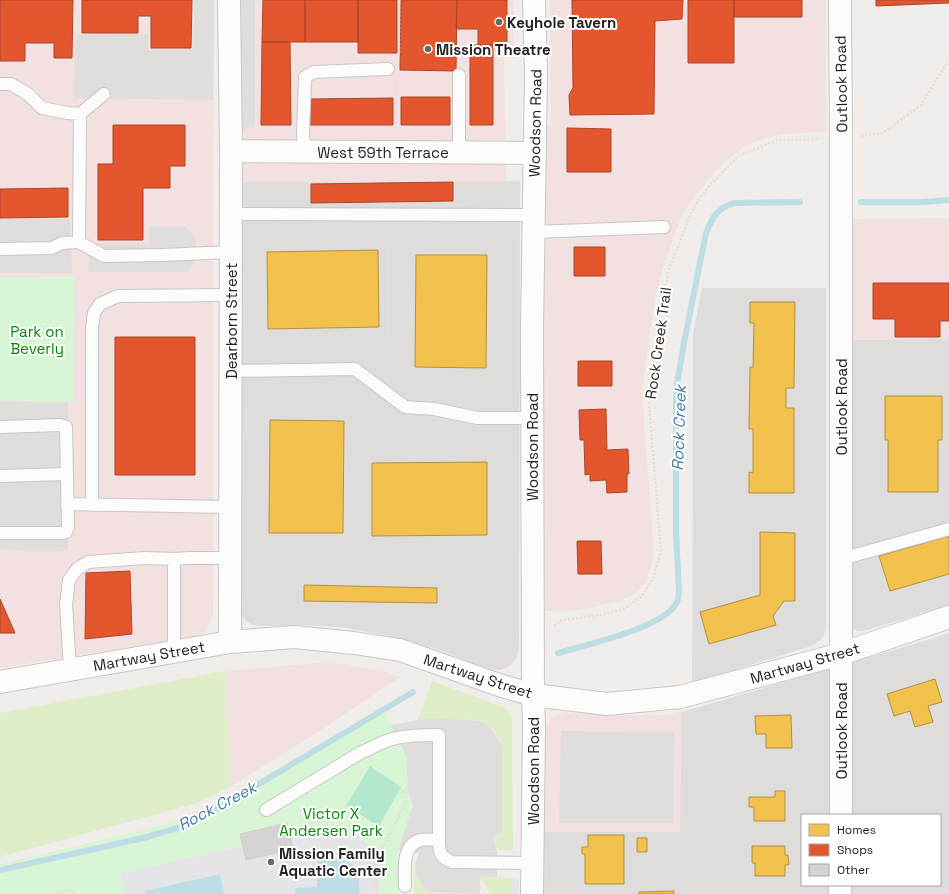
<svg xmlns="http://www.w3.org/2000/svg" width="949" height="894" viewBox="0 0 949 894" font-family="'Space Grotesk',sans-serif">
<style>
.residential{fill:#dfdddb;fill-rule:evenodd}
.commercial{fill:#f2e1e0}
.grass{fill:#dfeec8}
.park{fill:#d8f5d6}
.pitch{fill:#b4e8ce}
.parking{fill:#e0dedd}
.plaza{fill:#e5e4e9}
.water{fill:#bddee4}
.homes{fill:#f2c14e;stroke:#b39140}
.shops{fill:#e4572e;stroke:#aa472a}
.lines{fill:none;stroke-linecap:round;stroke-linejoin:round}
.stream{stroke:#bddee4;stroke-width:6}
.building{fill:#d7d3d1;stroke:#d3cfcb}
.service-casing{stroke:#c8c7c6;stroke-width:14}
.minor-casing{stroke:#c8c7c6;stroke-width:24}
.tertiary-casing{stroke:#c8c7c6;stroke-width:24}
.path{stroke:#eddbda;stroke-width:2.5;stroke-dasharray:2 2;stroke-linecap:butt}
.service{stroke:#fdfcfc;stroke-width:12}
.minor{stroke:#fdfcfc;stroke-width:22}
.tertiary{stroke:#fdfcfc;stroke-width:22}
.poi-dot{fill:#696867;stroke:#fff;stroke-width:1.5}
.labels{text-anchor:middle;dominant-baseline:central;stroke-width:4;stroke-linejoin:round;paint-order:stroke}
.poi-label{font-size:15px;font-weight:bold;fill:#212121;stroke:#fff;text-anchor:start}
.street-label{font-size:15px;fill:#212121;stroke:#fff}
.park-label{font-size:15px;fill:#068907;stroke:#fff}
.water-label{font-size:16px;font-style:italic;fill:#427ca6;stroke:#fff}
</style>
<rect width="100%" height="100%" fill="#f0edea"/>
<path class="residential" d="M 520,181 L 519,645 L 517,657 L 515,660 L 507,668 L 499,670 L 494,670 L 482,667 L 440,650 L 386,635 L 345,628 L 323,626 L 302,625 L 258,626 L 252,624 L 246,621 L 241,615 L 239,182 Z
M 702,288 L 826,288 L 826,626 L 824,636 L 816,644 L 811,646 L 692,683 L 693,335 Z
M 949,339 L 949,605 L 864,631 L 858,631 L 854,629 L 851,626 L 850,340 Z
M 949,633 L 949,894 L 544,894 L 544,832 L 679,832 L 682,712 L 931,639 ZM 802,815 L 940,815 L 940,885 L 802,885 Z"/>
<path class="commercial" d="M 0,0 L 214,0 L 213,617 L 208,626 L 205,631 L 201,634 L 195,636 L 0,668 L 0,401 L 74,402 L 75,278 L 0,278 Z
M 239,0 L 514,0 L 514,44 L 512,50 L 505,55 L 504,57 L 506,182 L 239,182 Z
M 550,0 L 826,0 L 826,132 L 785,134 L 770,137 L 757,141 L 744,147 L 733,155 L 717,169 L 688,205 L 680,220 L 663,268 L 655,298 L 643,382 L 642,395 L 643,409 L 654,554 L 651,567 L 646,581 L 639,590 L 632,595 L 619,601 L 587,608 L 570,611 L 542,611 L 542,126 L 551,126 Z
M 949,218 L 949,339 L 850,340 L 848,219 Z
M 330,662 L 384,671 L 400,677 L 318,732 L 230,787 L 225,671 Z
M 682,712 L 680,832 L 544,832 L 545,736 L 546,728 L 549,722 L 553,717 L 558,715 L 568,713 L 596,715 L 665,715 Z"/>
<path class="grass" d="M 225,671 L 230,787 L 197,803 L 0,857 L 0,713 Z
M 432,681 L 503,707 C 508,710 510,713 512,718 L 513,850 L 501,850 L 497,849 L 494,837 L 502,832 L 502,746 C 499,740 495,731 491,727 C 477,715 434,719 417,721 Z
M 414,867 C 417,879 421,887 432,894 L 414,894 Z
M 483,877 L 512,878 L 512,894 L 490,894 L 484,883 L 480,879 Z"/>
<path class="park" d="M 75,277 L 74,402 L 0,401 L 0,278 Z
M 383,709 L 406,756 L 408,792 L 413,805 L 398,851 L 399,894 L 0,894 L 0,864 L 27,858 L 178,821 L 222,800 Z"/>
<path class="pitch" d="M 370,766 L 401,787 L 379,826 L 346,806 Z"/>
<path class="parking" d="M 194,0 L 214,0 L 213,100 L 74,98 L 76,35 L 148,34 L 148,50 L 194,49 Z
M 239,0 L 255,0 L 255,126 L 239,132 Z
M 0,219 L 70,219 L 72,273 L 0,273 Z
M 149,226 L 185,226 L 196,237 L 196,259 L 188,272 L 88,272 L 91,243 L 149,243 Z
M 0,401 L 68,402 L 68,551 L 0,550 Z
M 447,718 L 479,721 L 485,723 L 490,727 L 498,739 L 502,746 L 502,832 L 494,838 L 497,851 L 497,877 L 483,877 L 481,878 L 480,879 L 480,894 L 431,893 L 426,890 L 421,884 L 416,874 L 415,864 L 419,853 L 398,851 L 413,805 L 408,792 L 406,756 L 391,725 L 419,720 Z
M 561,731 L 675,732 L 673,823 L 559,823 Z"/>
<path class="plaza" d="M 289,829 L 352,830 L 373,851 L 379,854 L 379,894 L 359,894 L 359,879 L 317,887 L 295,888 L 295,894 L 224,894 L 219,874 L 145,891 L 146,894 L 126,894 L 121,873 L 242,846 L 246,860 L 293,849 Z
M 512,878 L 516,878 L 519,879 L 519,894 L 512,894 Z"/>
<path class="water" d="M 318,858 L 342,859 L 351,864 L 357,871 L 359,879 L 359,894 L 295,894 L 295,888 L 317,887 Z
M 220,874 L 224,894 L 146,894 L 145,891 Z"/>
<path class="homes" d="M 378,250 L 379,327 L 268,329 L 267,252 Z
M 416,255 L 487,255 L 486,368 L 415,367 Z
M 750,302 L 795,302 L 794,388 L 786,388 L 786,408 L 794,408 L 794,493 L 749,493 L 749,472 L 753,473 L 753,429 L 749,429 L 750,367 L 753,367 L 754,323 L 750,323 Z
M 885,396 L 942,396 L 942,440 L 938,440 L 938,492 L 888,492 L 888,440 L 885,440 Z
M 270,420 L 344,421 L 343,533 L 269,533 Z
M 487,462 L 487,535 L 372,536 L 372,463 Z
M 760,532 L 795,533 L 795,601 L 784,601 L 773,616 L 776,625 L 709,644 L 700,612 L 760,595 Z
M 949,536 L 949,574 L 890,591 L 879,556 Z
M 304,585 L 437,588 L 437,603 L 304,601 Z
M 935,679 L 942,702 L 928,706 L 933,722 L 915,727 L 910,711 L 894,716 L 887,694 Z
M 791,715 L 792,748 L 766,748 L 766,734 L 756,734 L 755,716 Z
M 775,791 L 785,791 L 785,821 L 754,821 L 754,807 L 749,807 L 749,797 L 775,797 Z
M 588,835 L 624,835 L 624,884 L 585,884 L 585,854 L 582,854 L 582,847 L 588,847 Z
M 637,838 L 647,838 L 647,852 L 637,852 Z
M 752,846 L 785,846 L 785,855 L 788,855 L 789,865 L 785,865 L 785,876 L 755,876 L 755,863 L 752,863 Z
M 674,891 L 674,894 L 639,894 L 639,892 Z"/>
<path class="shops" d="M 0,0 L 73,0 L 72,58 L 54,58 L 54,43 L 25,43 L 25,61 L 0,61 Z
M 82,0 L 192,0 L 191,48 L 151,48 L 151,16 L 138,16 L 138,33 L 82,33 Z
M 263,0 L 305,0 L 305,42 L 262,42 Z
M 305,0 L 358,0 L 358,42 L 305,42 Z
M 358,0 L 397,0 L 397,53 L 358,53 Z
M 401,0 L 457,0 L 456,71 L 400,70 Z
M 457,0 L 507,0 L 507,45 L 478,45 L 478,29 L 456,29 Z
M 572,0 L 683,0 L 682,19 L 655,21 L 654,114 L 570,115 L 569,95 L 573,88 Z
M 688,0 L 734,0 L 734,63 L 688,63 Z
M 734,0 L 802,0 L 802,17 L 734,17 Z
M 876,0 L 949,0 L 949,3 L 876,6 Z
M 262,42 L 290,42 L 291,125 L 261,125 Z
M 470,45 L 493,45 L 493,125 L 470,125 Z
M 401,97 L 450,97 L 450,125 L 401,125 Z
M 393,98 L 393,125 L 310,125 L 309,99 Z
M 113,125 L 185,125 L 185,166 L 170,166 L 170,188 L 143,188 L 143,240 L 98,240 L 98,164 L 113,164 Z
M 567,128 L 611,129 L 611,172 L 567,172 Z
M 453,182 L 453,201 L 311,203 L 311,184 Z
M 68,188 L 68,217 L 0,218 L 0,189 Z
M 574,247 L 605,247 L 605,276 L 574,276 Z
M 873,283 L 949,283 L 949,321 L 940,321 L 940,337 L 895,337 L 895,319 L 873,319 Z
M 115,337 L 195,337 L 195,475 L 115,475 Z
M 578,361 L 612,361 L 612,386 L 578,386 Z
M 606,409 L 607,450 L 628,449 L 629,474 L 627,474 L 627,492 L 607,493 L 606,480 L 590,481 L 590,474 L 585,475 L 584,440 L 580,440 L 579,410 Z
M 577,541 L 601,541 L 602,574 L 578,574 Z
M 130,571 L 132,634 L 85,639 L 86,573 Z
M 0,599 L 15,633 L 0,633 Z"/>
<g class="lines">
<path class="stream" d="M 861,202 L 923,202 L 949,200
M 558,653 C 585,645 665,628 677,602 C 679,598 679,594 679,590 L 676,535 L 676,400 L 677,384 L 684,343 L 706,233 C 712,218 717,208 734,203 L 800,202
M 0,870 L 143,838 L 181,827 L 217,809 L 413,692"/>
</g>
<path class="building" d="M 287,823 L 293,849 L 246,860 L 240,834 Z"/>
<g class="lines">
<g class="service-casing">
<path id="service" d="M 0,84 L 11,84 L 28,94 L 42,108 L 68,113 L 80,114 L 104,94
M 305,152 L 303,135 L 305,77 L 314,72 L 388,69
M 459,153 L 459,75
M 231,214 L 534,215
M 533,232 L 664,227
M 79,242 L 80,114
M 0,249 L 52,248 L 62,243 L 79,242 L 86,246 L 104,256 L 162,255 L 231,252
M 231,371 L 355,369 L 405,407 L 434,409 L 478,418 L 532,418
M 0,427 L 60,425 L 66,427 L 68,527 L 66,532 L 62,533 L 0,533
M 0,476 L 67,474
M 67,504 L 230,507
M 92,505 L 92,328 L 94,313 L 100,304 L 118,296 L 231,295
M 841,559 L 949,529
M 174,652 L 174,559 L 190,558 L 230,558
M 70,670 L 66,604 L 69,580 L 77,569 L 88,562 L 145,558 L 174,559
M 266,810 L 360,753 C 370,749 379,743 389,740 C 405,735 423,735 439,735 L 439,840 C 434,840 425,839 420,840 C 401,846 405,871 405,886
M 439,840 C 439,852 440,857 452,862 L 533,863"/>
</g>
<g class="minor-casing">
<path id="minor" d="M 229,0 L 231,151 L 230,642
M 840,0 L 841,139 L 841,815
M 231,151 L 534,153
M 532,894 L 534,726 L 533,695 L 532,329 L 536,73 L 534,0
M 840,894 L 840,885"/>
</g>
<g class="tertiary-casing">
<path id="tertiary" d="M 0,682 L 230,642 L 294,637 L 354,643 L 400,650 L 499,685 L 533,695 L 607,704 L 680,697 L 841,654 L 949,617"/>
</g>
<path class="path" d="M 397,56 L 399,54 L 399,0
M 396,128 L 396,82
M 861,136 L 883,133 L 921,105 L 949,60
M 387,340 L 389,242
M 554,626 L 562,620 L 600,615 L 622,610 L 641,597 L 653,579 L 661,551 L 648,392 L 655,347 L 668,272 L 692,210 L 708,187 L 740,155 L 777,140 L 820,139
M 498,661 L 513,660
M 480,887 L 483,889 L 486,894
M 53,894 L 72,890 L 75,894
M 376,894 L 377,852 L 383,847 L 388,838 L 406,801 L 406,793 L 400,790"/>
<use href="#service" class="service"/>
<use href="#minor" class="minor"/>
<use href="#tertiary" class="tertiary"/>
</g>
<g class="poi-dot">
<circle cx="499" cy="22" r="4"/>
<circle cx="428" cy="49" r="4"/>
<circle cx="271" cy="862" r="4"/>
</g>
<g class="labels">
<g class="poi-label">
<text x="507" y="22">Keyhole Tavern</text>
<text x="436" y="49">Mission Theatre</text>
<text x="279" y="853">Mission Family<tspan x="279" dy="17">Aquatic Center</tspan></text>
</g>
<g class="street-label">
<text transform="translate(841 84) rotate(-91)">Outlook Road</text>
<text transform="translate(535 123) rotate(-89)">Woodson Road</text>
<text x="383" y="152">West 59th Terrace</text>
<text transform="translate(231 321) rotate(-90)">Dearborn Street</text>
<text transform="translate(658 343) rotate(-82)">Rock Creek Trail</text>
<text transform="translate(841 407) rotate(-90)">Outlook Road</text>
<text transform="translate(532 447) rotate(-90)">Woodson Road</text>
<text transform="translate(149 656) rotate(-10)">Martway Street</text>
<text transform="translate(805 663) rotate(-16)">Martway Street</text>
<text transform="translate(478 676) rotate(18)">Martway Street</text>
<text transform="translate(841 731) rotate(-90)">Outlook Road</text>
<text transform="translate(533 771) rotate(-90)">Woodson Road</text>
</g>
<g class="park-label">
<text x="37" y="331">Park on<tspan x="37" dy="17">Beverly</tspan></text>
<text x="331" y="813">Victor X<tspan x="331" dy="17">Andersen Park</tspan></text>
</g>
<g class="water-label">
<text transform="translate(679 428) rotate(-88)">Rock Creek</text>
<text transform="translate(217 806) rotate(-28)">Rock Creek</text>
</g>
</g>
<rect x="801" y="814" width="140" height="72" fill="#ffffff" stroke="#a6a6a6"/>
<rect x="809" y="824" width="20" height="12" fill="#f2c14e" stroke="#a6a6a6"/>
<text x="837" y="834" font-size="12" fill="#212121">Homes</text>
<rect x="809" y="844" width="20" height="12" fill="#e4572e" stroke="#a6a6a6"/>
<text x="837" y="854" font-size="12" fill="#212121">Shops</text>
<rect x="809" y="864" width="20" height="12" fill="#d7d3d1" stroke="#a6a6a6"/>
<text x="837" y="874" font-size="12" fill="#212121">Other</text>
</svg>
